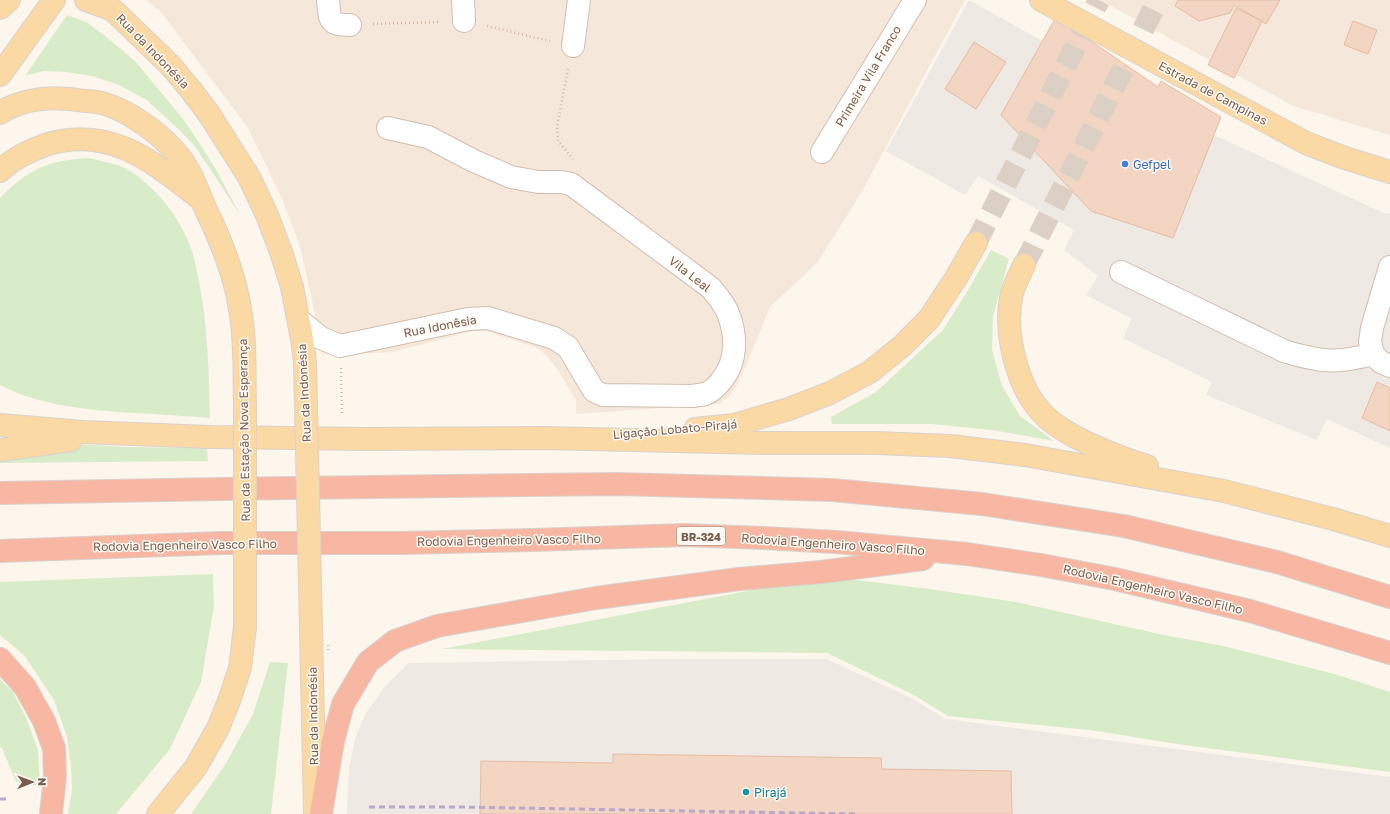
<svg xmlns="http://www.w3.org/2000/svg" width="1390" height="814" viewBox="0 0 1390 814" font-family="'Golos Text',sans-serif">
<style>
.residential{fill:#f5e8da}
.industrial{fill:#efe9e4}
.green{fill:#d8ecc9}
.building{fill:#f3d5c3;stroke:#e6bba3}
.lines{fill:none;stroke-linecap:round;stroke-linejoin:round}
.major-tunnel{stroke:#dcd0c4;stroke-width:22;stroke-dasharray:22 11;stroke-linecap:butt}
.minor-casing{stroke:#d1beb0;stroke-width:24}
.major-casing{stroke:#dad1cd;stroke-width:24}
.highway-casing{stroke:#dad1cd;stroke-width:24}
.path{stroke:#d9b8a5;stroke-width:2.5;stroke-dasharray:1 3;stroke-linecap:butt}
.minor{stroke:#fff;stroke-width:22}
.major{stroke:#fbd9a5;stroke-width:22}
.highway{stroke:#f7b7a3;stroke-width:22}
.rail{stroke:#b9a8c9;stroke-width:3;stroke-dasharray:6 4;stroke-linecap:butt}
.major-bridge-casing{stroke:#dad1cd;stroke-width:24;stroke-linecap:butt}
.path-bridge{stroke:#d9b8a5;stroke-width:2.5;stroke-dasharray:1 3;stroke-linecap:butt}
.major-bridge{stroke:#fbd9a5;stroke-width:22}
.shop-dot{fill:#3f7fe0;stroke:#fffaf3;stroke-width:1.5}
.culture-dot{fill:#0f9aa8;stroke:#fffaf3;stroke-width:1.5}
.labels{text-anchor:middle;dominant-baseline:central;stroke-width:3;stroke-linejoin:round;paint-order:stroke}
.shield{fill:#fffaf3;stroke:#a28b7f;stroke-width:1}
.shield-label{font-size:11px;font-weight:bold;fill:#7a5c4d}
.street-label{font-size:12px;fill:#7a5c4d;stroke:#fffaf3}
.shop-label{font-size:12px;fill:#366cbe;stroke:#fffaf3;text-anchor:start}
.culture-label{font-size:12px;fill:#0d838f;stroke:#fffaf3;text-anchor:start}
</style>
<rect width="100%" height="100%" fill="#fdf6ec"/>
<path class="residential" d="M 146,0 L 965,0 L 860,195 L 817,263 L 770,307 L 748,361 L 737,385 L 730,396 L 719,404 L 576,414 L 576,400 L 558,370 L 547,356 L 537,348 L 486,331 L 473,331 L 393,352 L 353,354 L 322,354 L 311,295 L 300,246 L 283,201 L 248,128 L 160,11 Z
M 1100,0 L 1390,0 L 1390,135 L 1293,106 Z"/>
<path class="industrial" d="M 969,0 L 1190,124 L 1384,213 L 1390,214 L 1390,448 L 1327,419 L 1317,440 L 1206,395 L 1212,382 L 1123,338 L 1132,319 L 1086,295 L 1098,276 L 1064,250 L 1074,230 L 978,176 L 965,195 L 886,151 Z
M 675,659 L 827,659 L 911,698 L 946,719 L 1390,777 L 1390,814 L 347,814 L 349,767 L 356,736 L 366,713 L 386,685 L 409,663 Z"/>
<path class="green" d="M 67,15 L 86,22 L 104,35 L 135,61 L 183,119 L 198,141 L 217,171 L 240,215 L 211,170 L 193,144 L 176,127 L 148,101 L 119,85 L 92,76 L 66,72 L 44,71 L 25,76 Z
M 89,158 C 101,161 114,163 125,168 C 134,173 142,179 149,186 C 166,201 180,222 189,243 C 195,257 197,273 200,287 C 208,331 209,374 210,418 C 184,416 159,414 134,413 C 89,410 40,406 0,385 L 0,198 C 28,169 49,160 89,158 Z
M 991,250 L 1009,259 L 993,316 L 992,350 L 1002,386 L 1020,416 L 1054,441 L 992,430 L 932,424 L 832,424 L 831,417 L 876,392 L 943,330 L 965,295 Z
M 0,439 L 126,447 L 207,448 L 208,461 L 0,463 Z
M 213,574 L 214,606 L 201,682 L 170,749 L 116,814 L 68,814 L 72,789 L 71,767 L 67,737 L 54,700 L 24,655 L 0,635 L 0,582 Z
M 840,578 L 929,589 L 1016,602 L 1159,634 L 1223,646 L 1338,675 L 1390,692 L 1390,772 L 1184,745 L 1090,730 L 948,716 L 912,694 L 827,653 L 442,649 L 732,594 L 770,586 Z
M 270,662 L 288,663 L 271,814 L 191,814 L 225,765 L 253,714 Z
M 0,679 L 13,692 L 27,720 L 38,750 L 40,786 L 16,782 L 2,748 L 0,747 Z"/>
<path class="building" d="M 1178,0 L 1280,0 L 1266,24 L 1234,5 L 1230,13 L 1199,21 L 1175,6 Z
M 1236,8 L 1262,21 L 1234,78 L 1208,65 Z
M 1056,17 L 1158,87 L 1161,81 L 1221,117 L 1173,238 L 1091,211 L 1001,115 Z
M 1353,21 L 1377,30 L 1368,54 L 1344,45 Z
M 974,42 L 1006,62 L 976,109 L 945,89 Z
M 1377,382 L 1390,388 L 1390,431 L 1362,418 Z
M 613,754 L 881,758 L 882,769 L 1011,771 L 1012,814 L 480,814 L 481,761 L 613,763 Z"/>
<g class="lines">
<path class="major-tunnel" d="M 976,243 L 1099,0
M 1024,265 L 1158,0"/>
<g class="minor-casing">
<path id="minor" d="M 328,0 C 330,20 328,25 350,25
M 463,0 L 464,21
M 573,46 L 579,0
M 822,152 L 915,0
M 1390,267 L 1372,328 L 1370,342 L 1373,354 L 1381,362 L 1390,366
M 1121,272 L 1284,351 C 1320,362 1336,364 1373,354
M 299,320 L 321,338 L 340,346 L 468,319 L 488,318 L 554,338 L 568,347 L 594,391 L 603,395 L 693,396 C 697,395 701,395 705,394 C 711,392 718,385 722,380 C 737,361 737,336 728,313 C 724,303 717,296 711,288 L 571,184 L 561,182 L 538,182 L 511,177 L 474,161 L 428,137 L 388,128"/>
</g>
<g class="major-casing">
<path id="major" d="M 86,0 L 113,10 L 170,65 L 191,90 L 209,114 L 249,177 L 267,215 L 281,252 L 292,287 L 302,339 L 305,362 L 306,405
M 1041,0 L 1306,143 L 1342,157 L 1390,172
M 0,8 L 9,0
M 0,75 L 54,0
M 0,113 C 24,97 57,96 85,101 C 90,101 97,102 102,103 C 130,111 161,134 179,156 C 192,172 198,193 207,212 C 222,243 235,275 240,309 C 246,340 244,374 245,405
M 0,171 C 12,159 29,151 45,145 C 108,125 151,160 198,197
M 1024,265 C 1020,274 1015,283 1012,293 C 1003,332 1017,390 1046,417 C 1069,438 1117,457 1147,466
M 0,425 L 83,432 L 210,437 L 365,439 L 542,438 L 768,443 L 876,443 L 950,446 L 1025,455 L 1224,491 L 1333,519 L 1390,536
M 695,429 L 734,425 L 789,409 L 830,393 L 870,372 L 902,346 L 929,319 L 956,278 L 976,243
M 0,450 L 71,440
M 311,629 L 315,814
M 158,814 L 196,767 L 218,728 L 229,701 L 240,668 L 245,627"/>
</g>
<g class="highway-casing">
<path id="highway" d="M 0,493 L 220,489 L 617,484 L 832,490 L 982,504 L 1124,526 L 1277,562 L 1390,597
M 0,551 L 222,543 L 401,543 L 533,540 L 684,535 L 764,538 L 836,542 L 967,554 L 1041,565 L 1115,579 L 1250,611 L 1390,653
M 0,659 L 25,687 L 44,721 L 54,748 L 55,776 L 51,814
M 321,814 L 333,741 L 343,704 L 368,662 L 395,641 L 437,626 L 596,598 L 739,579 L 821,572 L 923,559"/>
</g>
<path class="path" d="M 373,24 L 440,22
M 487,26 L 550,41
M 568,69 L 557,127 L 558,141 L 573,159
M 341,368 L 342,415"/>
<use href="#minor" class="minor"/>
<use href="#major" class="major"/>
<use href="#highway" class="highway"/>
<path class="rail" d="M 0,799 L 9,799
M 369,807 L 459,807 L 858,814"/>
<g class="major-bridge-casing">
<path id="major-bridge" d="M 245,405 L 245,627
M 306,405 L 311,629"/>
</g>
<path class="path-bridge" d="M 328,645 L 328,652"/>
<use href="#major-bridge" class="major-bridge"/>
</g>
<circle class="shop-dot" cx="1125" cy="164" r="4"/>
<circle class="culture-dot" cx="746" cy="792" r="4"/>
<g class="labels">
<rect class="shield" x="677" y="527" width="48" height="18" rx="3"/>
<g class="shield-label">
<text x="701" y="536">BR-324</text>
</g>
<g class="street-label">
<text transform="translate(153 51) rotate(46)">Rua da Indonésia</text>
<text transform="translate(868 76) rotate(-59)">Primeira Vila Franco</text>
<text transform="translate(1213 93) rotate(28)">Estrada de Campinas</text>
<text transform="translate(690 274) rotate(38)">Vila Leal</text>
<text transform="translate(440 326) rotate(-11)">Rua Idonêsia</text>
<text transform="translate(304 393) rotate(-93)">Rua da Indonésia</text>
<text transform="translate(675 429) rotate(-5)">Ligação Lobato-Pirajá</text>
<text transform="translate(244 430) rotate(-91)">Rua da Estação Nova Esperança</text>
<text transform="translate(509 540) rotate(-1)">Rodovia Engenheiro Vasco Filho</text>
<text transform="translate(833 544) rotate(4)">Rodovia Engenheiro Vasco Filho</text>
<text transform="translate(185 545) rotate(-1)">Rodovia Engenheiro Vasco Filho</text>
<text transform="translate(1153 589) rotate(13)">Rodovia Engenheiro Vasco Filho</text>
<text transform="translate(313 716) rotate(-91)">Rua da Indonésia</text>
</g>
<g class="shop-label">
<text x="1133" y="164">Gefpel</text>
</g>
<g class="culture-label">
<text x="754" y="792">Pirajá</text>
</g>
</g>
<g transform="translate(32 782) rotate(89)" stroke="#fffaf3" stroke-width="3" paint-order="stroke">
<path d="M0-3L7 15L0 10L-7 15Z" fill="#7a5c4d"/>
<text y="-6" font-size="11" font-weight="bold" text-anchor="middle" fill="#7a5c4d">N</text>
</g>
</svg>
